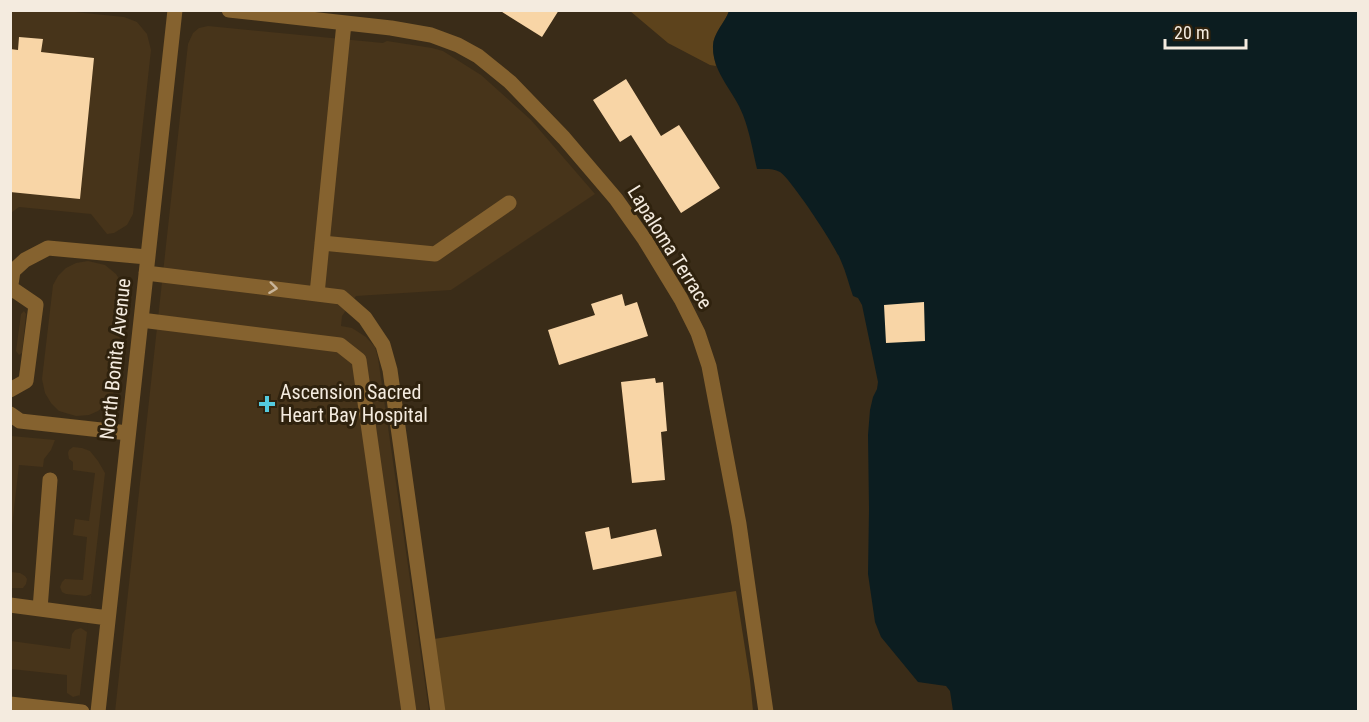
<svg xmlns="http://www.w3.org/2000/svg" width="1369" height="722" viewBox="0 0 1369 722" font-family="'Roboto Condensed',sans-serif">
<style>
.built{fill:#47341a}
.green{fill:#5d431c}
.water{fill:#0c1d20}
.building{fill:#f8d5a6}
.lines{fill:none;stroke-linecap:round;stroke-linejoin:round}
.minor{stroke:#85622f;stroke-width:15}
.oneway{stroke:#c8b499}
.poi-dot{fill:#54cade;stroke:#2f220e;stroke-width:2}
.labels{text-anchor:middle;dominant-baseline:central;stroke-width:6;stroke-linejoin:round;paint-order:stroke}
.street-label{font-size:20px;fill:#f4ebdf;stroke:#2f220e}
.poi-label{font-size:20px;fill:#f4ebdf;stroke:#2f220e;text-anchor:start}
</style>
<rect width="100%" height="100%" fill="#3a2c18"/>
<path class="built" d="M 11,11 L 65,11 L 124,17 L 137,22 L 147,34 L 151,50 L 133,214 L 127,225 L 114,233 L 107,234 L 91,214 L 19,207 L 11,213 Z
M 208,26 L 383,43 L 387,41 L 432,48 L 443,51 L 481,75 L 531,120 L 595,194 L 451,290 L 356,296 L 342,316 L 341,326 L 352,328 L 366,337 L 375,347 L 378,358 L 429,711 L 115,712 L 188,44 L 193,33 L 199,28 Z
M 88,261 L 105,265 L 116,274 L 121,282 L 124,295 L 114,392 L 112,396 L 105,405 L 98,411 L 89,415 L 76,416 L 59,411 L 51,403 L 45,393 L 42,379 L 53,285 L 58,276 L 66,268 L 76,263 Z
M 24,311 L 26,314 L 22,353 L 19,355 L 16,351 L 21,314 Z
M 11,436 L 55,440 L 51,450 L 44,459 L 43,467 L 19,465 L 11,535 Z
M 73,447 L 82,448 L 90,451 L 98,461 L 105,473 L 78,711 L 80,695 L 73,697 L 67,693 L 67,675 L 11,669 L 11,641 L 70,649 L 72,634 L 75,630 L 81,628 L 87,632 L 91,594 L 86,596 L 66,594 L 62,592 L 60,587 L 62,582 L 65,579 L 83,580 L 87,537 L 73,535 L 75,519 L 89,521 L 95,473 L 73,470 L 73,462 L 69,459 L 68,453 L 69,450 Z
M 11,572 L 20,573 L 25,576 L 27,579 L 26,584 L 23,588 L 11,588 Z"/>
<path class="green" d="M 630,11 L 729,11 C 726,20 719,27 715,37 C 711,46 714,57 716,66 L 710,65 L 668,43 Z
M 736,591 L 750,680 L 753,711 L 444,711 L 434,639 Z"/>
<path class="water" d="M 729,11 L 1358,11 L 1358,711 L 953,711 L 950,691 L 946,686 L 918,682 L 881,637 L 875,622 L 868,574 L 869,509 L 868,435 L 870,410 L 873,397 L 877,389 L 878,382 L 862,305 L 858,298 L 853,296 C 849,285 846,272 841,261 C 836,247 791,179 780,172 C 773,168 765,169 757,169 C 753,152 750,133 743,115 C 735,93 713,73 713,48 C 712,34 725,23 729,11 Z"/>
<path class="building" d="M 499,10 L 559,10 L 542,37 Z
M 19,37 L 43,39 L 41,52 L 94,58 L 80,199 L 10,192 L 10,49 L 18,50 Z
M 626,79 L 661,136 L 679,125 L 720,188 L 681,213 L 631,135 L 620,142 L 593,100 Z
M 622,294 L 625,306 L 637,302 L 648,336 L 559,365 L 548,330 L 595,315 L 591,304 Z
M 924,302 L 925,341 L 886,343 L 884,305 Z
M 655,378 L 656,383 L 663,382 L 667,431 L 661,432 L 665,480 L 632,483 L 621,382 Z
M 609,527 L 611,539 L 656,529 L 662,556 L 593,570 L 585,532 Z"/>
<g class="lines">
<path class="minor" d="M 229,10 L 391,28 L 431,35 L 458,45 L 478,56 L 510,82 L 564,138 L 616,199 L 645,240 L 681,299 L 698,333 L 709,366 L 739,524 L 766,712
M 322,243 L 435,254 L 509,203
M 146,273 L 341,297 L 365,318 L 383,345 L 390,370 L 438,712
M 10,291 L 13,271 L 25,260 L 48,248 L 147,257
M 317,294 L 344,23
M 141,320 L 340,345 L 359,360 L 409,712
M 10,390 L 26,381 L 36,305 L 11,288
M 10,414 L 20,421 L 128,433
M 10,605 L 108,618
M 40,609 L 50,480
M 10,704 L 82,712
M 98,712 L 175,10"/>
</g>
<defs><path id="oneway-chevron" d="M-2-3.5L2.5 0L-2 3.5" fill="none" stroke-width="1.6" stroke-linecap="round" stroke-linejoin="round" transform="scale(1.5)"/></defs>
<use class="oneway" href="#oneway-chevron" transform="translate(273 288) rotate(7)"/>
<path class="poi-dot" d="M264 395h6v6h6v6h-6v6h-6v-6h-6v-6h6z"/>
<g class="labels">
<g class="street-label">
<text transform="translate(670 247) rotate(58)">Lapaloma Terrace</text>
<text transform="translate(115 359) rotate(-84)">North Bonita Avenue</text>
</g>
<g class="poi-label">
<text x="280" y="392">Ascension Sacred<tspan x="280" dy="23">Heart Bay Hospital</tspan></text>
</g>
</g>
<rect width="1369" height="722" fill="none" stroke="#f4ebdf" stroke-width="24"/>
<path d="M1165 39v9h81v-9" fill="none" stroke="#f4ebdf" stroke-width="3"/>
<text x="1174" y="39" font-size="18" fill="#f4ebdf" stroke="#2f220e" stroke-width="4.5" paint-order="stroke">20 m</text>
</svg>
